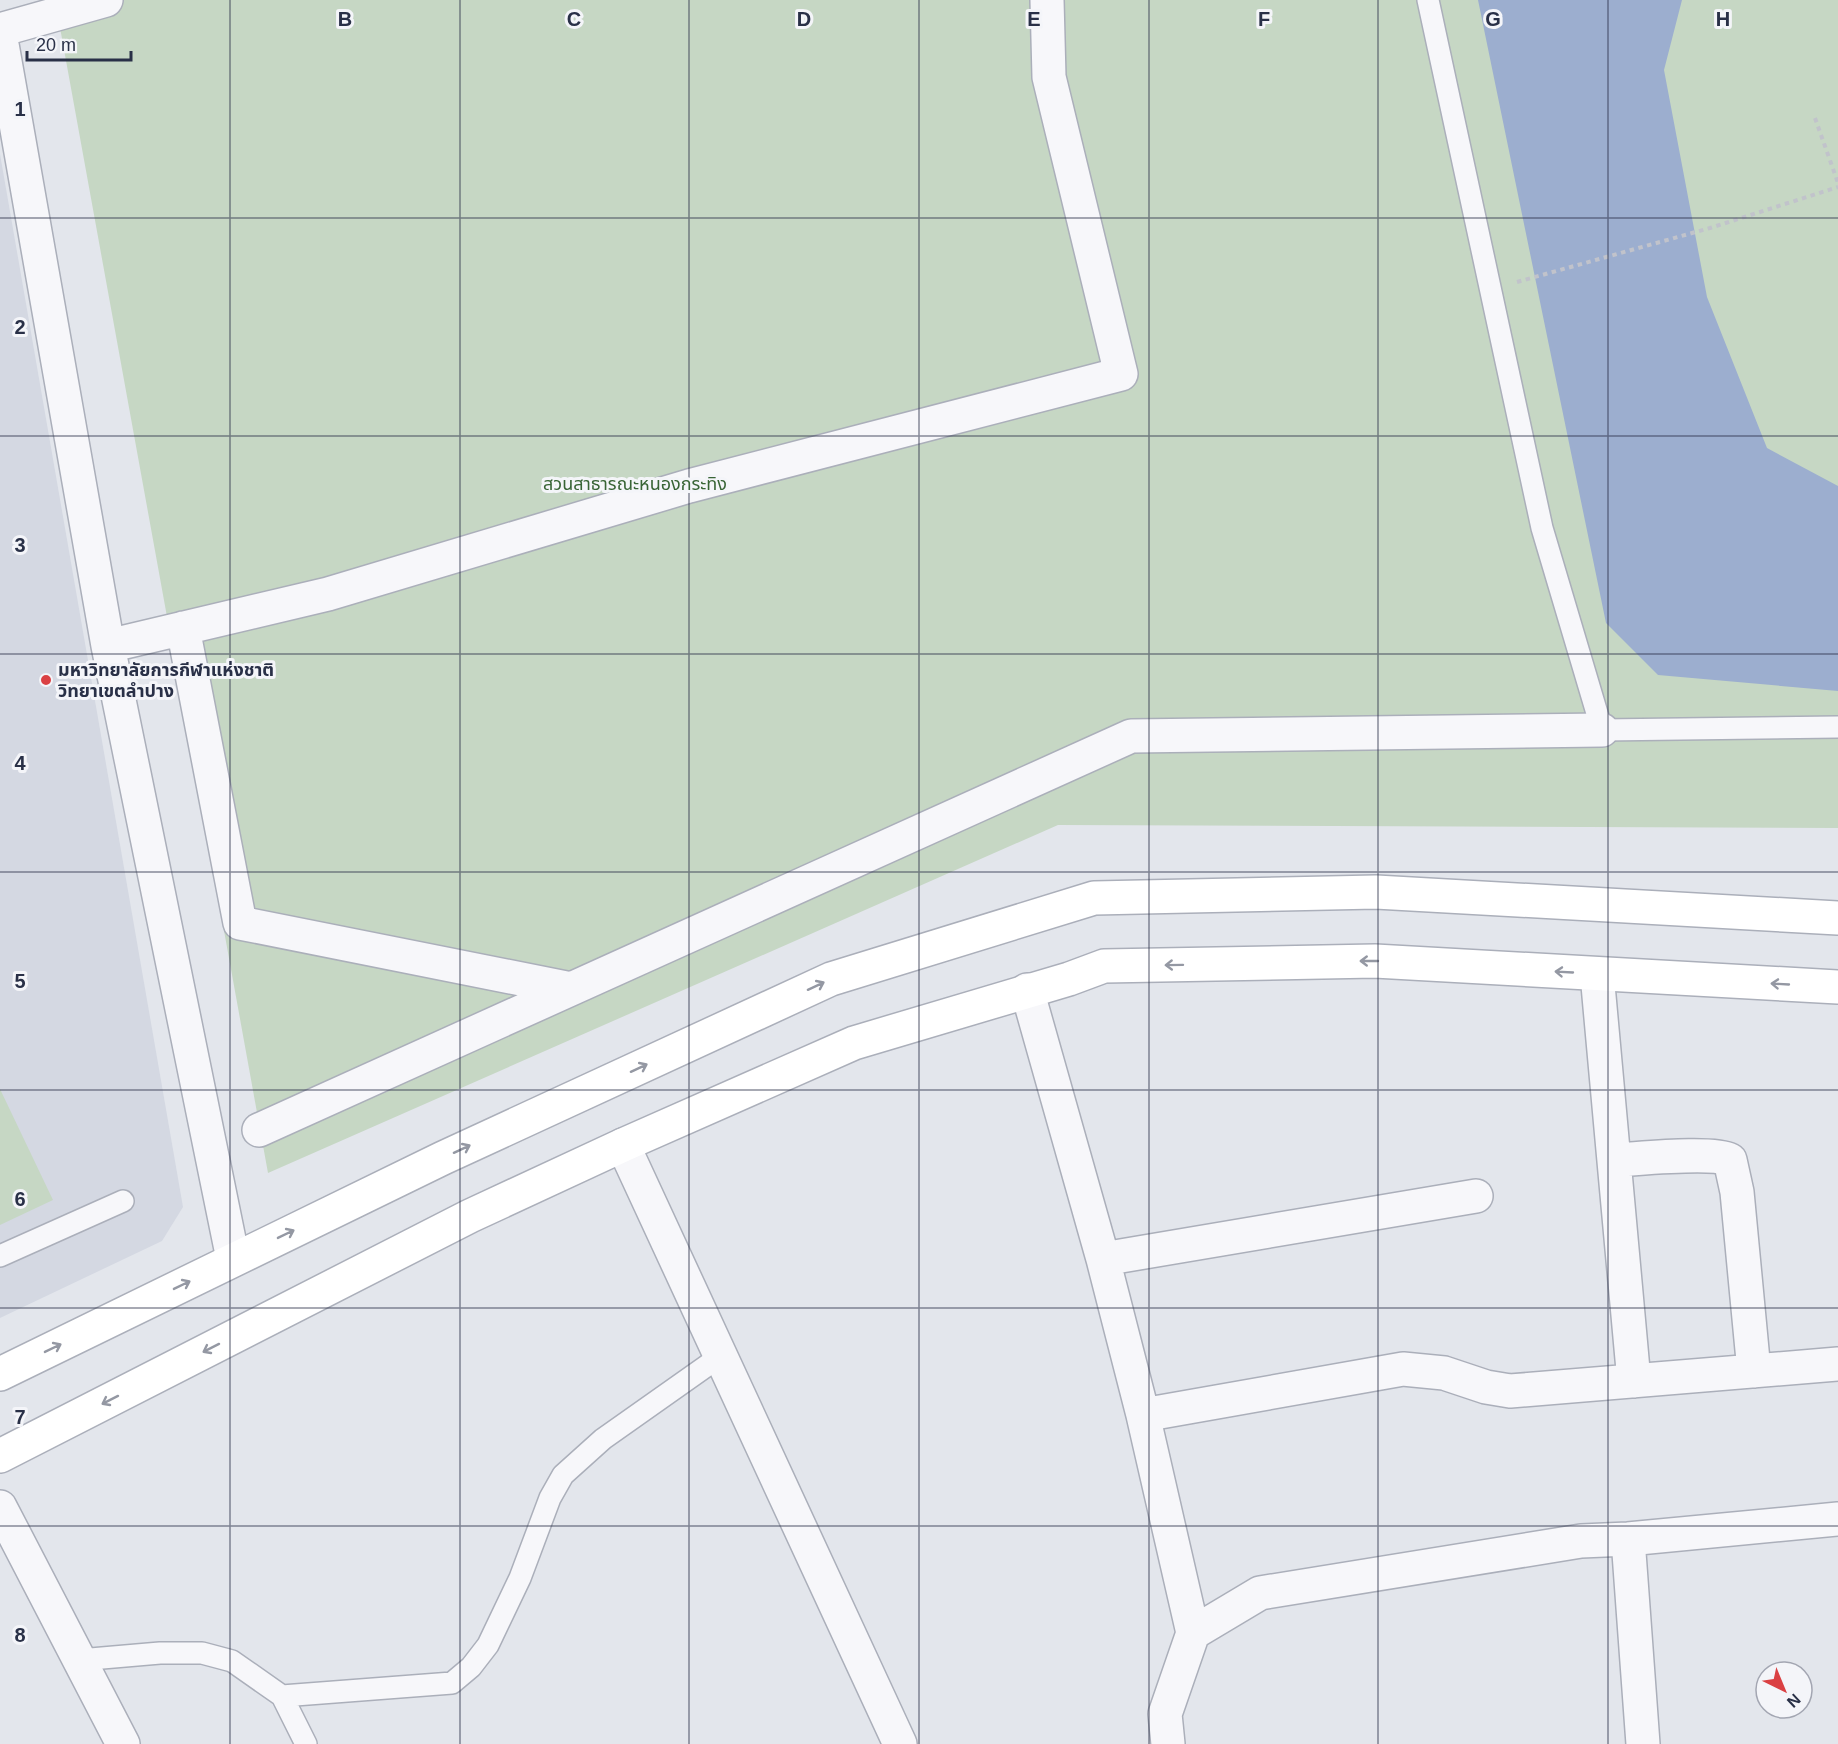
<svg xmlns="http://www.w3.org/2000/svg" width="1838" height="1744" viewBox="0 0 1838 1744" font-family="Helvetica,'Noto Sans Thai',sans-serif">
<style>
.built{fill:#d4d8e2}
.green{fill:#c6d7c4}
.water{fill:#9caecf}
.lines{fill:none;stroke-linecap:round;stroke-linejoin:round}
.lane-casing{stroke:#abafba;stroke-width:24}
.street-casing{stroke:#abafba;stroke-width:36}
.secondary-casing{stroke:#abafba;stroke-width:36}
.path{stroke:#c1c3cb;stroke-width:4;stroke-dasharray:4.5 4.5;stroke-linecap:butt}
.lane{stroke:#f7f7fa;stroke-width:21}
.street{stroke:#f7f7fa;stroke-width:33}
.secondary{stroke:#fff;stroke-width:33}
.oneway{stroke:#9498a3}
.grid{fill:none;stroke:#293047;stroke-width:1.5;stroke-opacity:0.55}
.poi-dot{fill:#da4043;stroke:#f4f5f9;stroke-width:2}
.labels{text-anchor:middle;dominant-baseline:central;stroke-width:6;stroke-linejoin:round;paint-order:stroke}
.park-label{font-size:18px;fill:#386435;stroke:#f4f5f9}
.poi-label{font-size:18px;font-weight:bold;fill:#293047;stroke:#f4f5f9;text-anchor:start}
.grid-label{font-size:20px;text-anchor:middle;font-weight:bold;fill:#293047;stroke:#f4f5f9;stroke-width:6;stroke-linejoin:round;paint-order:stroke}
</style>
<rect width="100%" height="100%" fill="#e3e6ec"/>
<path class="built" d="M 0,154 L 183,1207 L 162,1241 L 0,1318 Z"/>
<path class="green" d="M 55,0 L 1838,0 L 1838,828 L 1058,825 L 268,1173 Z
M 0,1089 L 53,1200 L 0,1225 Z"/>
<path class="water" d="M 1478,0 L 1682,0 L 1664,70 L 1707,297 L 1767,448 L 1838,486 L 1838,691 L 1658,675 L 1606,623 Z"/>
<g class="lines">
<g class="lane-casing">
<path id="lane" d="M 1428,0 L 1542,528 L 1602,730 L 1838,727
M 0,1256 L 123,1201
M 79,1660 L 160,1653 L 202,1653 L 232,1661 L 282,1696 L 306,1744
M 282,1696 L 452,1683 L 471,1667 L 488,1645 L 520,1578 L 550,1498 L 563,1475 L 603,1439 L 722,1355"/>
</g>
<g class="street-casing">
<path id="street" d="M 0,30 L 106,0
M 0,33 L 108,646 L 233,1259
M 183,628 L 240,923 L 571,989
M 108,646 L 328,594 L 689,486 L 1121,374 L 1049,77 L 1047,0
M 1597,974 L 1634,1381
M 1027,990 L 1103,1259 L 1143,1415 L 1193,1633 L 1165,1714 L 1168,1744
M 259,1130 L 1131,736 L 1602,730
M 623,1145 L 900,1744
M 1614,1160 C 1638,1159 1712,1151 1730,1160 L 1737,1192 L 1754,1371
M 1103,1259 L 1476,1196
M 1143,1415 L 1403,1369 L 1444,1373 L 1486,1387 L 1510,1391 L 1838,1364
M 0,1507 L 123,1744
M 1628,1539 L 1643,1744
M 1193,1633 L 1260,1593 L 1581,1541 L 1628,1539 L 1838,1519"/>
</g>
<g class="secondary-casing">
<path id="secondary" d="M 0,1374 L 443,1158 L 831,979 L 1094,898 L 1376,892 L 1838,918
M 0,1456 L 470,1216 L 623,1145 L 854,1043 L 1069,979 L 1104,966 L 1375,961 L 1838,987"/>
</g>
<path class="path" d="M 1815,118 L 1838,183
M 1517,282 L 1710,228 L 1838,187"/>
<use href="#lane" class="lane"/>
<use href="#street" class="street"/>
<use href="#secondary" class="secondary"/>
</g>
<defs><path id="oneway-shaft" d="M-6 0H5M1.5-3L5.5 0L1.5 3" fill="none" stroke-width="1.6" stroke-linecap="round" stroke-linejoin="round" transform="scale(1.5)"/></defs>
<g class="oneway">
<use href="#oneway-shaft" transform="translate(1369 961) rotate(180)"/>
<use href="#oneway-shaft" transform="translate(1174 965) rotate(179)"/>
<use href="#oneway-shaft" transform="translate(1564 972) rotate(-177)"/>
<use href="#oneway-shaft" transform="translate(1780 984) rotate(-177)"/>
<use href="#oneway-shaft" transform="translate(816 986) rotate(-25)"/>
<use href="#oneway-shaft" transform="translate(639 1068) rotate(-25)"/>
<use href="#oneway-shaft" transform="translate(462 1149) rotate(-25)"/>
<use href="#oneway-shaft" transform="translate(286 1234) rotate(-26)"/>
<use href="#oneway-shaft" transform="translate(182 1285) rotate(-26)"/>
<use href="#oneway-shaft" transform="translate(53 1348) rotate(-26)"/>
<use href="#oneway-shaft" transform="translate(211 1348) rotate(153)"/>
<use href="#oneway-shaft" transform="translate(110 1400) rotate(153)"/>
</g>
<path class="grid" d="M 230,0 L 230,1744M 460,0 L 460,1744M 689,0 L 689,1744M 919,0 L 919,1744M 1149,0 L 1149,1744M 1378,0 L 1378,1744M 1608,0 L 1608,1744M 0,218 L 1838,218M 0,436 L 1838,436M 0,654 L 1838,654M 0,872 L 1838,872M 0,1090 L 1838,1090M 0,1308 L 1838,1308M 0,1526 L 1838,1526"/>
<circle class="poi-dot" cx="46" cy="680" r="6"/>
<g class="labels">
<g class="park-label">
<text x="635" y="484">สวนสาธารณะหนองกระทิง</text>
</g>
<g class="poi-label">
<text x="58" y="670">มหาวิทยาลัยการกีฬาแห่งชาติ<tspan x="58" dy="21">วิทยาเขตลำปาง</tspan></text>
</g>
</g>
<g class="grid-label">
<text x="345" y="26">B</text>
<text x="574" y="26">C</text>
<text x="804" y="26">D</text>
<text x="1034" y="26">E</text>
<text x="1264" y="26">F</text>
<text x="1493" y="26">G</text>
<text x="1723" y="26">H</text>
<text x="20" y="116">1</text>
<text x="20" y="334">2</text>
<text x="20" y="552">3</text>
<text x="20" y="770">4</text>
<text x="20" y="988">5</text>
<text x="20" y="1206">6</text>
<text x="20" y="1424">7</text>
<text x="20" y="1642">8</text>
</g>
<g transform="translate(1784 1690) rotate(137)"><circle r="28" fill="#f4f5f9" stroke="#a3a6b2" stroke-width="1.5"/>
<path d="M0-4.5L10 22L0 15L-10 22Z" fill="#da4043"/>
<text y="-9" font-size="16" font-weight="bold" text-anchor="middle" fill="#293047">N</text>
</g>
<path d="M27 51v9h104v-9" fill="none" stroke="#293047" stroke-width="3"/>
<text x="36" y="51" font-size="18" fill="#293047" stroke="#f4f5f9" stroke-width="4.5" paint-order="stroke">20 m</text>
</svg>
